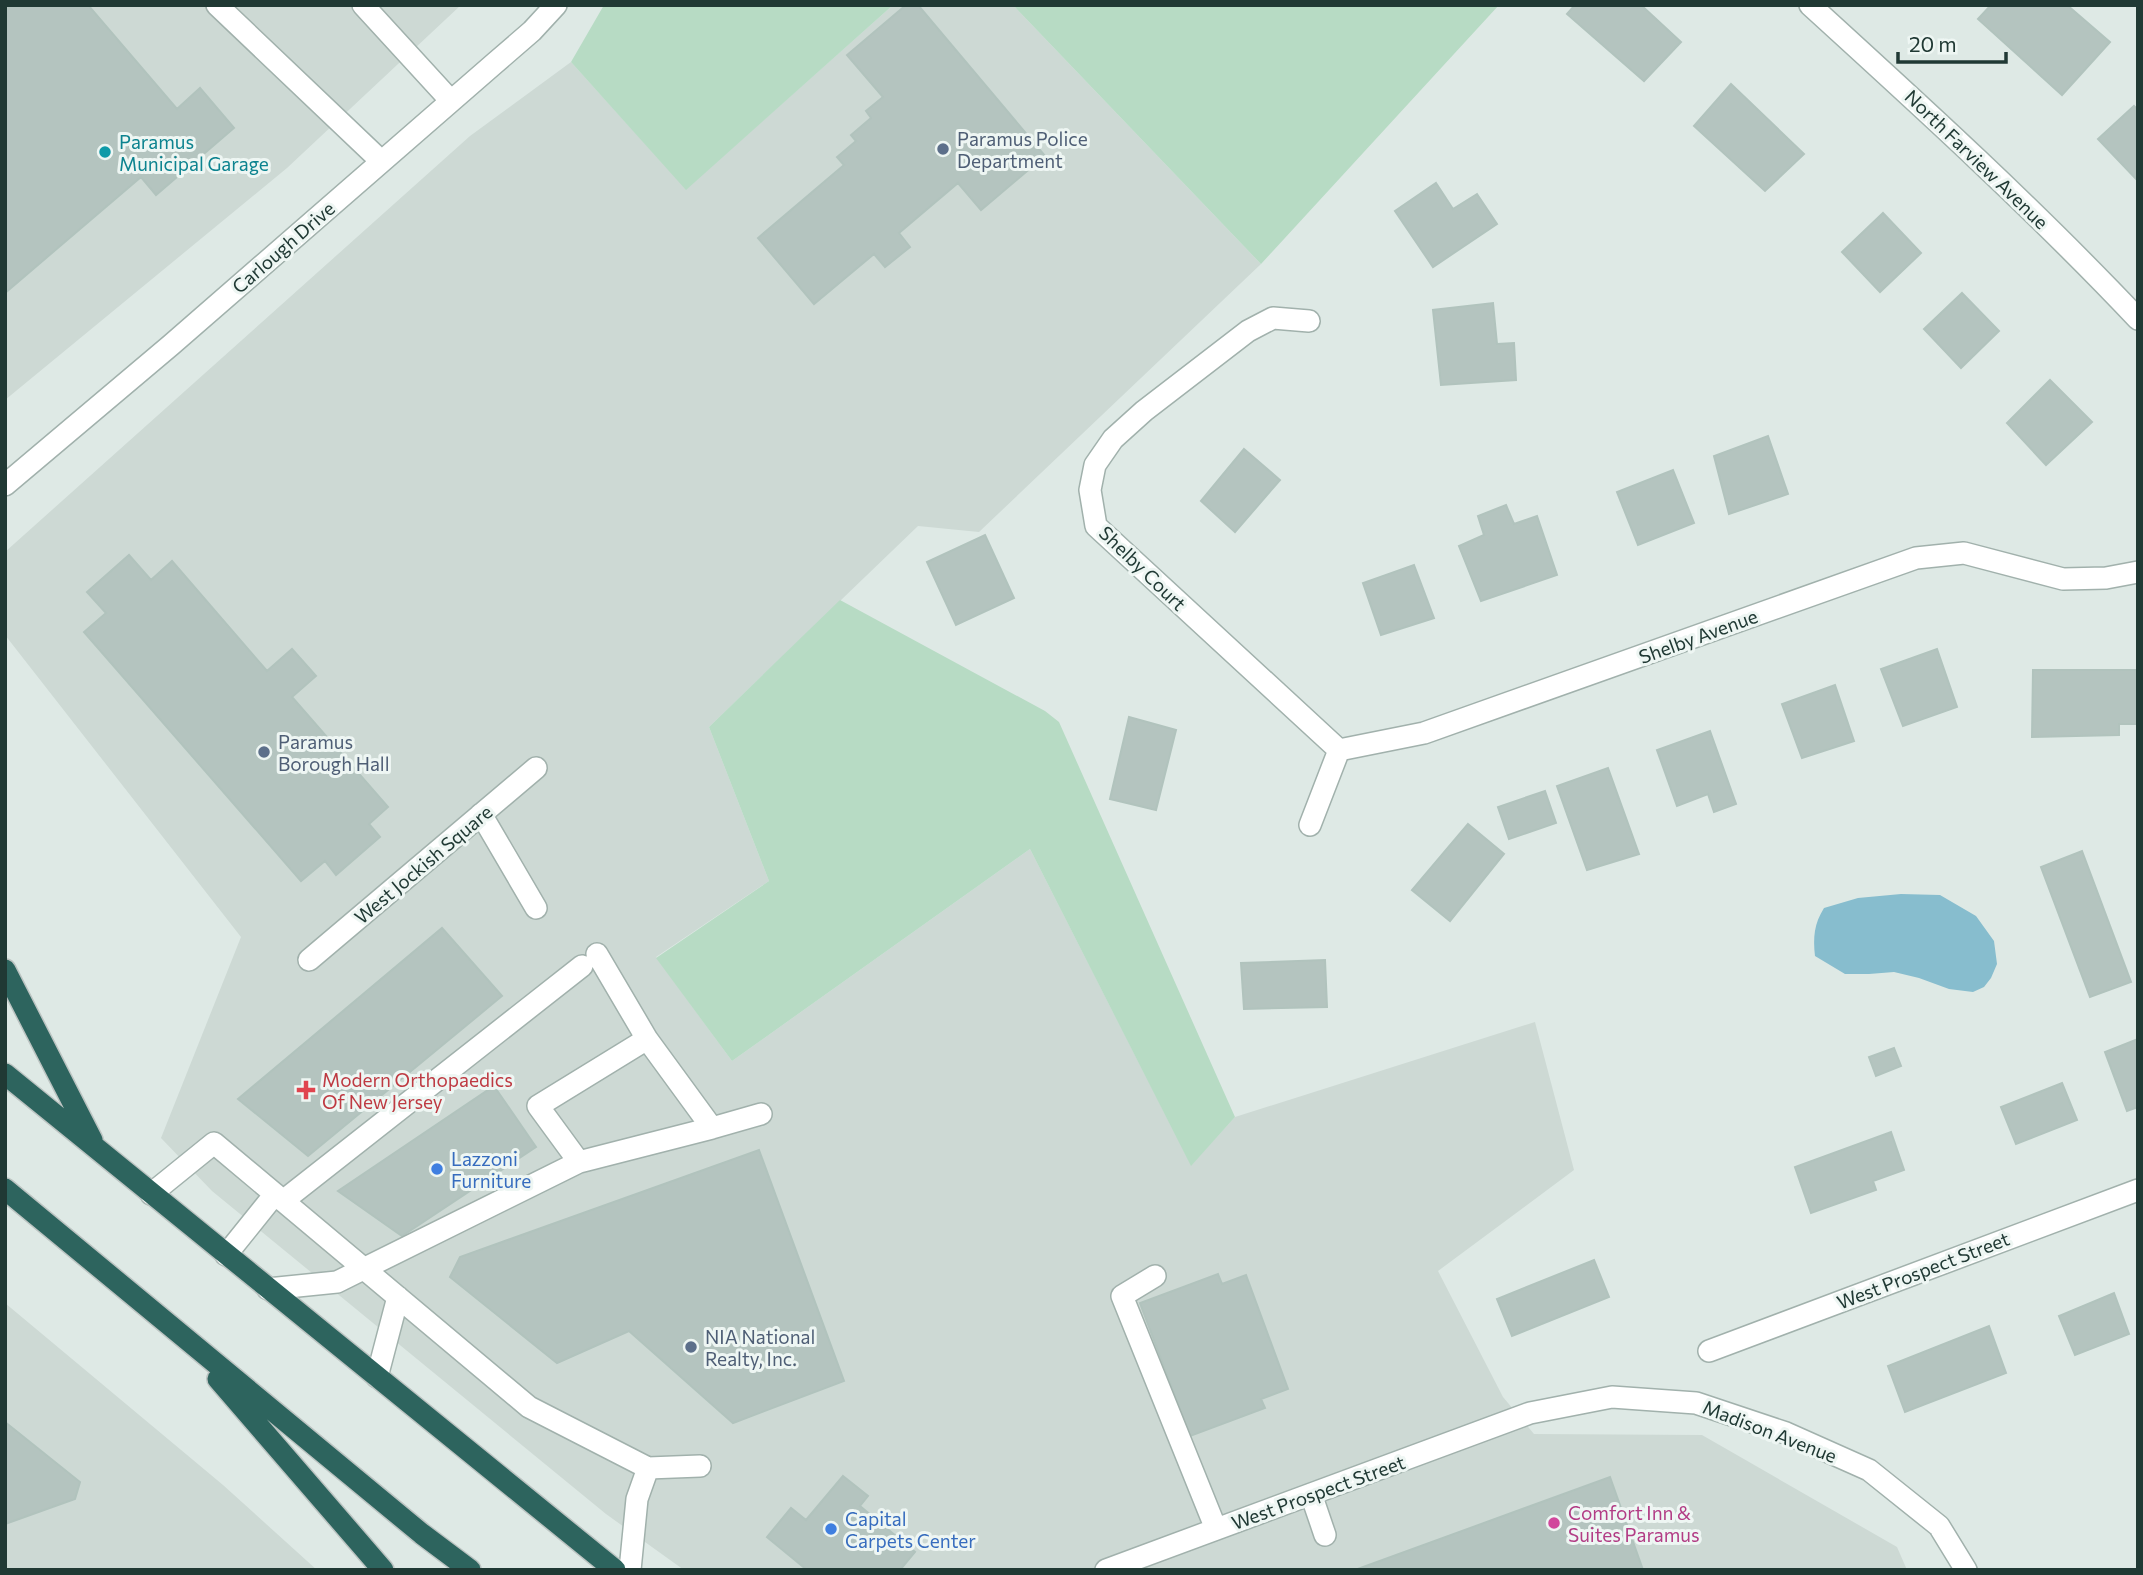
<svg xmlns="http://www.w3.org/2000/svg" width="2143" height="1575" viewBox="0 0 2143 1575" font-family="Commissioner,sans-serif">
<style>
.built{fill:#cdd9d4}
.green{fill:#b7dbc4}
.water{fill:#87bdce}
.building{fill:#b4c4bf;stroke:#b1c3bd;stroke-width:2}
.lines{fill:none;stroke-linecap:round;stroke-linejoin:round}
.minor-casing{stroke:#a1b1ac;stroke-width:24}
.highway-casing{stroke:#bcc4c2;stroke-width:24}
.minor{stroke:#fff;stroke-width:21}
.highway{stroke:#2d645e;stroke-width:21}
.service-dot{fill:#5c6f8a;stroke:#eef6f3;stroke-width:2.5}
.culture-dot{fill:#0f9aa8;stroke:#eef6f3;stroke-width:2.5}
.health-dot{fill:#e0444e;stroke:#eef6f3;stroke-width:2.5}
.shop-dot{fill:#3f7fe0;stroke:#eef6f3;stroke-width:2.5}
.hotel-dot{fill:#d1479c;stroke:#eef6f3;stroke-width:2.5}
.labels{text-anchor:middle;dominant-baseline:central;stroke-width:6;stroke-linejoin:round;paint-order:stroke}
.service-label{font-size:19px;fill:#4e5e75;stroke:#eef6f3;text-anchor:start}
.culture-label{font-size:19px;fill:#0d838f;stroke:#eef6f3;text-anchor:start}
.street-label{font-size:19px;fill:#203934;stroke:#eef6f3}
.health-label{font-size:19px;fill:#be3a42;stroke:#eef6f3;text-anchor:start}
.shop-label{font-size:19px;fill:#366cbe;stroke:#eef6f3;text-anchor:start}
.hotel-label{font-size:19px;fill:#b23c85;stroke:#eef6f3;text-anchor:start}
</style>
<rect width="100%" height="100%" fill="#dee9e5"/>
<path class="built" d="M 5,5 L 461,5 L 287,168 L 5,400 Z
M 893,5 L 1013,5 L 1261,264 L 979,532 L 918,526 L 709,727 L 769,881 L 656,957 L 732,1061 L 1030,849 L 1191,1165 L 1235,1117 L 1535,1022 L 1574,1170 L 1438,1271 L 1503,1397 L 1534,1434 L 1702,1435 L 1897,1547 L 1907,1570 L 684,1570 L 606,1514 L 212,1191 L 161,1138 L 241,937 L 5,635 L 5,552 L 470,136 L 571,62 L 686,189 Z
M 5,1303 L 223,1485 L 317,1570 L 5,1570 Z"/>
<path class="green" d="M 604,5 L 893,5 L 686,190 L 571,62 Z
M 1013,5 L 1499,5 L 1261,264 Z
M 840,600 L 1045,711 L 1059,722 L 1235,1117 L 1191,1166 L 1030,849 L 732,1061 L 656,958 L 769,881 L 709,727 Z"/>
<path class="water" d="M 1901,894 L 1940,895 L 1976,916 L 1994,941 L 1997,964 L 1991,978 L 1984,987 L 1973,992 L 1949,989 L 1919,978 L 1894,972 L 1869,974 L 1845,974 L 1815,956 C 1813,937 1814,924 1824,908 L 1858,898 Z"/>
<path class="building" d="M 5,5 L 88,5 L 177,109 L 200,88 L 234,128 L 156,195 L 141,177 L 5,293 Z
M 906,5 L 918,5 L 1045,156 L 981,210 L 958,183 L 899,233 L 910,247 L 885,267 L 874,254 L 814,304 L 758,238 L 844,165 L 837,157 L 856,141 L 851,135 L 871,118 L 866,111 L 883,97 L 847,55 Z
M 1575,5 L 1641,5 L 1681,42 L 1644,81 L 1567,14 Z
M 1991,5 L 2067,5 L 2110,42 L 2062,95 L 1978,19 Z
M 1731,84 L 1804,154 L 1765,191 L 1694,126 Z
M 2134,106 L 2138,110 L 2138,181 L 2098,139 Z
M 1436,183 L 1453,209 L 1477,194 L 1497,224 L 1433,267 L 1395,211 Z
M 1883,213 L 1921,253 L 1880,292 L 1842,252 Z
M 1962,293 L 1999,331 L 1961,368 L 1924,329 Z
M 1493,303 L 1497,344 L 1514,343 L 1516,380 L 1441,385 L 1433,310 Z
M 2050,380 L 2092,422 L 2046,465 L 2007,423 Z
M 1768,436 L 1788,494 L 1729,514 L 1714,456 Z
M 1244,449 L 1280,480 L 1235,532 L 1201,501 Z
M 1673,470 L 1694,523 L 1638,545 L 1617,492 Z
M 1506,505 L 1514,524 L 1537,516 L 1557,575 L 1481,601 L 1459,546 L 1484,535 L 1478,516 Z
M 985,535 L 1014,598 L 956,625 L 927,562 Z
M 129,555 L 151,580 L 172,561 L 267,671 L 292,649 L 316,676 L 292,697 L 388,807 L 369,824 L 380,837 L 336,875 L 325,861 L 301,881 L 84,632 L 106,613 L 87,592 Z
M 1414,565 L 1434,618 L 1381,635 L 1363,583 Z
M 1937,649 L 1957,707 L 1903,726 L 1881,669 Z
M 2033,670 L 2138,670 L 2138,724 L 2119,724 L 2119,735 L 2032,737 Z
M 1835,685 L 1854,741 L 1802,758 L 1782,704 Z
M 1129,717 L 1176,730 L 1156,810 L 1110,799 Z
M 1710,731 L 1736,804 L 1714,812 L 1708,794 L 1677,806 L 1657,750 Z
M 1608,768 L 1639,854 L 1587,870 L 1557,786 Z
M 1545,791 L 1556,823 L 1509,839 L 1498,807 Z
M 1468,824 L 1504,854 L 1450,921 L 1412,890 Z
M 2082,851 L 2131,982 L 2090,997 L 2041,867 Z
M 442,928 L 502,996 L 308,1156 L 238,1099 Z
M 1325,960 L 1327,1007 L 1244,1009 L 1241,963 Z
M 2138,1039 L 2138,1107 L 2127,1111 L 2105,1052 Z
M 1894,1048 L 1901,1066 L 1876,1076 L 1869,1057 Z
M 2062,1083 L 2077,1120 L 2016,1144 L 2001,1107 Z
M 494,1086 L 536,1147 L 402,1236 L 338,1191 Z
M 1891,1132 L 1904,1170 L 1873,1181 L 1876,1190 L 1811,1213 L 1795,1167 Z
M 759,1150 L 844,1381 L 733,1423 L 629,1331 L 557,1363 L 450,1277 L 460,1257 Z
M 1594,1260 L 1609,1297 L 1512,1336 L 1497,1299 Z
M 1218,1274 L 1222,1284 L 1246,1275 L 1288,1389 L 1261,1399 L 1265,1408 L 1190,1436 L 1140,1303 Z
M 2114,1293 L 2129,1334 L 2075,1355 L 2059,1316 Z
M 1989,1326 L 2006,1373 L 1905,1412 L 1888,1366 Z
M 5,1422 L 80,1482 L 75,1499 L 5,1524 Z
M 843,1476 L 868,1496 L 860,1506 L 915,1552 L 900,1570 L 807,1570 L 767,1537 L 791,1508 L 806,1520 Z
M 1610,1477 L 1643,1570 L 1355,1570 Z"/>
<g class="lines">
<g class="minor-casing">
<path id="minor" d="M 217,5 L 381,161
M 363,5 L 451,101
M 1810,5 C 1922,107 2034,209 2138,319
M 1309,321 L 1273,318 L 1248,331 L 1144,411 L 1113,439 L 1095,465 L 1090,490 L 1096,526 L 1339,750
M 5,485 L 171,345 L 495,63 L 532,31 L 556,5
M 481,814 L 536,908
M 1310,825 L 1339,750 L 1424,733 L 1916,558 L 1964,553 L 2063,579 L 2106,578 L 2138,572
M 597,954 L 647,1039
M 309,960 L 536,768
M 712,1128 L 579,1162 L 538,1106 L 647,1039 L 712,1128 L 761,1114
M 151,1194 L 214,1143 L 529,1407 L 648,1468 L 700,1466
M 283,1201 L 582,966
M 226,1255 L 275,1194
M 1155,1276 L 1122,1296 L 1216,1529
M 268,1289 L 337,1282 L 579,1162
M 1709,1351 L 2138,1190
M 377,1377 L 398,1297
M 1311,1494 L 1325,1535
M 630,1570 L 637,1499 L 648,1468
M 1106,1570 L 1530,1413 L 1612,1397 L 1696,1403 L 1786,1433 L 1869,1470 L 1939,1526 L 1966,1570"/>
</g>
<g class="highway-casing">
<path id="highway" d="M 5,970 L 92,1140
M 5,1074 L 615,1570
M 5,1189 L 422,1534 L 470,1570
M 218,1379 L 383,1570"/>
</g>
<use href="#minor" class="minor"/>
<use href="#highway" class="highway"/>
</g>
<g class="service-dot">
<circle cx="943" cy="149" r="7"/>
<circle cx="264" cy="752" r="7"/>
<circle cx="691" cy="1347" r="7"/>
</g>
<circle class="culture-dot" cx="105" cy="152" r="7"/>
<path class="health-dot" d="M302.5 1079.5h7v7h7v7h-7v7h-7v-7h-7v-7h7z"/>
<g class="shop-dot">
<circle cx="437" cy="1169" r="7"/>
<circle cx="831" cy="1529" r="7"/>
</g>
<circle class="hotel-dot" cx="1554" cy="1523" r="7"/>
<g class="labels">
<g class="service-label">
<text x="957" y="138">Paramus Police<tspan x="957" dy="22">Department</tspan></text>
<text x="278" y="741">Paramus<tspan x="278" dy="22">Borough Hall</tspan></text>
<text x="705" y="1336">NIA National<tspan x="705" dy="22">Realty, Inc.</tspan></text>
</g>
<g class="culture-label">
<text x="119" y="141">Paramus<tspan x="119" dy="22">Municipal Garage</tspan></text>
</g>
<g class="street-label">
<text transform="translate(1977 159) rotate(44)">North Farview Avenue</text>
<text transform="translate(283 247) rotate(-41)">Carlough Drive</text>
<text transform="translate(1143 568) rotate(44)">Shelby Court</text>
<text transform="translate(1698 636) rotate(-20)">Shelby Avenue</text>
<text transform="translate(423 864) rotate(-40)">West Jockish Square</text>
<text transform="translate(1923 1270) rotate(-21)">West Prospect Street</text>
<text transform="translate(1770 1431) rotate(21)">Madison Avenue</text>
<text transform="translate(1318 1492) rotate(-20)">West Prospect Street</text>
</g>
<g class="health-label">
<text x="322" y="1079">Modern Orthopaedics<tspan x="322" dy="22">Of New Jersey</tspan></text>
</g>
<g class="shop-label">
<text x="451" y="1158">Lazzoni<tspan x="451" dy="22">Furniture</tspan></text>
<text x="845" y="1518">Capital<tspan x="845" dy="22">Carpets Center</tspan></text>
</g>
<g class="hotel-label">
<text x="1568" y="1512">Comfort Inn &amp;<tspan x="1568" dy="22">Suites Paramus</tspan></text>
</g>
</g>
<rect width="2143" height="1575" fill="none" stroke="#203934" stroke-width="14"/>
<path d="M1898 52v10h108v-10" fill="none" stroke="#203934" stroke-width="3.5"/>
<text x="1909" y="52" font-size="21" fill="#203934" stroke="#eef6f3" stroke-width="5" paint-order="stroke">20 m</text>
</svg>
